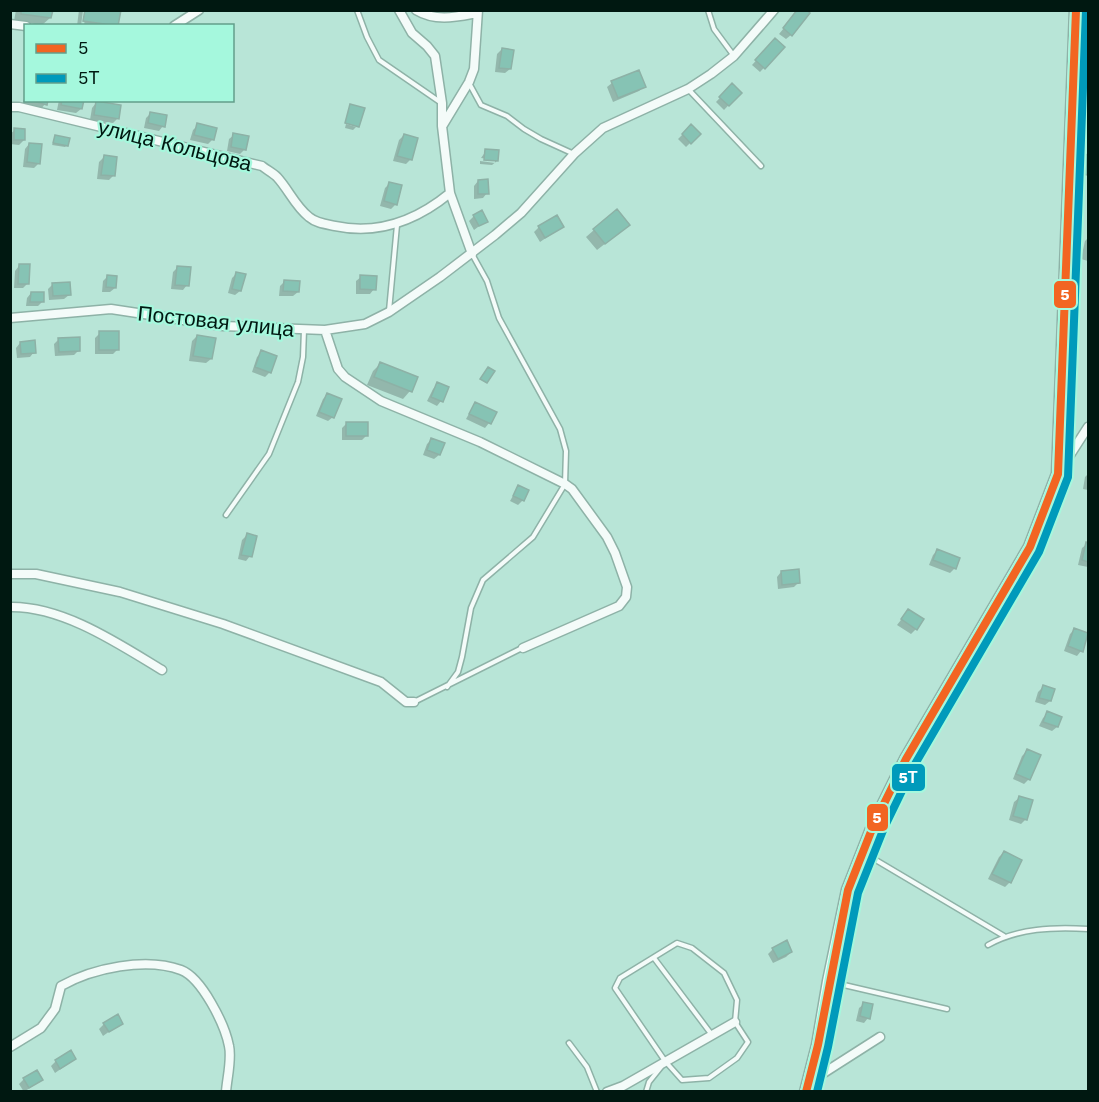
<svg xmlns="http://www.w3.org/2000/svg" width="1099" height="1102" viewBox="0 0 1099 1102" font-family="'Work Sans',sans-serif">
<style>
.shadow{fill:#0003}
.building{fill:#86c3b4;stroke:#8db1a6;stroke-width:1.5}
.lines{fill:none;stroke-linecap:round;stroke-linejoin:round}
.lane-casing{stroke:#8eb2a7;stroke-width:7}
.street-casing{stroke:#8eb2a7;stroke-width:11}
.secondary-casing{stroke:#8eb2a7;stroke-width:15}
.lane{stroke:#f4fbf9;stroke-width:4}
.street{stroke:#f4fbf9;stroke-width:8}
.secondary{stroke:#f4fbf9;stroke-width:12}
.bus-1-casing{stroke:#a5f8dd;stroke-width:12}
.bus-2-casing{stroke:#a5f8dd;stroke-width:12}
.bus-1{stroke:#f26522;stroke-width:8}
.bus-2{stroke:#009abb;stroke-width:8}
.labels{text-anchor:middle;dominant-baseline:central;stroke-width:4.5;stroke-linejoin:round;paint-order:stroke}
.street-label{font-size:21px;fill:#001811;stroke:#a5f8dd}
.line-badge{stroke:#a5f8dd;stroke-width:2}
.badge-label{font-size:16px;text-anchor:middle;font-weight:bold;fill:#fff}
</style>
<rect width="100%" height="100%" fill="#b8e5d7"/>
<path class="shadow" d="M 16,10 L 51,10 L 50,18 L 42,25 L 14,21 Z
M 79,10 L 83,10 L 81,26 L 77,26 Z
M 86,10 L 117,26 L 84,26 Z
M 799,10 L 791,35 L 786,39 L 779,34 Z
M 775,40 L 783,47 L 760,72 L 752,65 Z
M 502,49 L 510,69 L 505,73 L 495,72 L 497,54 Z
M 612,83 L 644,86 L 639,91 L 613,102 L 607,87 Z
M 732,85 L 740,93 L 724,110 L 716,102 Z
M 26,94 L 26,100 L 46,100 L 45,104 L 41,109 L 22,104 Z
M 59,100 L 82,100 L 81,109 L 76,113 L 57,110 Z
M 96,103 L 118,118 L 113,123 L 90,120 L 92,108 Z
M 1088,112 L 1088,134 L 1082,133 L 1085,115 Z
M 151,113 L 163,126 L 159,131 L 144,128 L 146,118 Z
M 346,124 L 356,127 L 353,130 L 345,128 Z
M 198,125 L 213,139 L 208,144 L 190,140 L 193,130 Z
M 691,126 L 699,134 L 686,147 L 678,139 Z
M 15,130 L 24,140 L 19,145 L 10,144 L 10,134 Z
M 234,135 L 245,149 L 240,154 L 227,151 L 229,139 Z
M 404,135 L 416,139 L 410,160 L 406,164 L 393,161 L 399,140 Z
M 56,137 L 67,145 L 65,147 L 52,145 Z
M 29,144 L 39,163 L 34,168 L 23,167 L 25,149 Z
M 486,151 L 497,161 L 492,165 L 480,164 L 480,161 L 495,163 L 495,160 L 481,158 Z
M 1082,155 L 1088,156 L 1088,163 L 1086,174 L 1082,179 L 1073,177 L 1077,160 Z
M 104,157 L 113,176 L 109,180 L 97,179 L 99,162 Z
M 478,181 L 487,193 L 483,198 L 474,199 L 474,186 Z
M 390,183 L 396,204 L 391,209 L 380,206 L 385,188 Z
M 474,216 L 486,221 L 474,230 L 469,221 Z
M 539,227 L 562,227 L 540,242 L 534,232 Z
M 594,230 L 620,232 L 597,250 L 586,237 Z
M 1088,238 L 1088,261 L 1081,259 L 1085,241 Z
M 19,266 L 28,283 L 23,288 L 14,288 L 15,271 Z
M 178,267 L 187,285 L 183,290 L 171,289 L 173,272 Z
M 237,273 L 240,291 L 235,295 L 228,293 L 232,278 Z
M 107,277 L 115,288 L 110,292 L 102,292 L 103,281 Z
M 361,277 L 374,289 L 370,294 L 356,294 L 356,281 Z
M 285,281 L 298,292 L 293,296 L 279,296 L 280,286 Z
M 53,284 L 69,295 L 64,299 L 49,300 L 48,289 Z
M 31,293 L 43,301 L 38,306 L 26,306 L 27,298 Z
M 100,333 L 118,349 L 113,354 L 95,354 L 95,338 Z
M 197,336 L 211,359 L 206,363 L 189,361 L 192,341 Z
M 59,339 L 79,350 L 74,355 L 55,356 L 54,344 Z
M 20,343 L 34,352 L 30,357 L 17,358 L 16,348 Z
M 262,352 L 270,372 L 265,377 L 252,372 L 257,357 Z
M 380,364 L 416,378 L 410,391 L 403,399 L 367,385 L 373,371 Z
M 438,384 L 441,401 L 437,406 L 427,401 L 433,389 Z
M 328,394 L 333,417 L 328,421 L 316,416 L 323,399 Z
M 475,403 L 489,423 L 485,428 L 466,419 Z
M 347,423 L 367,435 L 362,440 L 342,440 L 342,428 Z
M 432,439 L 439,455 L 434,459 L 423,455 L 427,444 Z
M 1088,474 L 1088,490 L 1083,489 L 1085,477 Z
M 518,487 L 523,500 L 518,505 L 510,501 Z
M 247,535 L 250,556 L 246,561 L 238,559 L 242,540 Z
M 1087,544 L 1088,544 L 1088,567 L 1078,565 L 1082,548 Z
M 937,551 L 955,568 L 950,573 L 929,565 L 933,555 Z
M 781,572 L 798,583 L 794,587 L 778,589 L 777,577 Z
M 908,611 L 916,629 L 911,634 L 897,625 Z
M 1075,629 L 1081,651 L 1077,656 L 1064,651 L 1070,634 Z
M 1043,687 L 1050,701 L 1045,705 L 1035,702 L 1038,692 Z
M 1048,713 L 1057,727 L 1052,731 L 1039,726 L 1043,718 Z
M 1027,751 L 1029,779 L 1024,784 L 1013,779 L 1022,756 Z
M 1019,798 L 1026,819 L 1021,824 L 1009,820 L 1014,802 Z
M 1004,852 L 1010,882 L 1005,887 L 988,879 L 999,857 Z
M 773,949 L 791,952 L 786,957 L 773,963 L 768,954 Z
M 864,1004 L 868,1018 L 864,1023 L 856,1021 L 859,1008 Z
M 121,1023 L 103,1036 L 99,1029 L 104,1024 Z
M 75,1059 L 55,1073 L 51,1066 L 56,1061 Z
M 24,1079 L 41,1080 L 24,1092 L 19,1084 Z"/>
<path class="building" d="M 21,10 L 53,10 L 51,18 L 21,14 Z
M 85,10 L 121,10 L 118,26 L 83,21 Z
M 797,10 L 807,10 L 810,13 L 792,36 L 783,28 Z
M 775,38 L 785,47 L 765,69 L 755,60 Z
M 502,48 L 514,50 L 511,69 L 499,68 Z
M 639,70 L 646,87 L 618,98 L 611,81 Z
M 732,83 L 742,93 L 729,106 L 719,97 Z
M 30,100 L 48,100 L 47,105 Z
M 62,100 L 84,100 L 82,109 L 61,105 Z
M 96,101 L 121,105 L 119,119 L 94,115 Z
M 350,104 L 365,108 L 359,127 L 345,123 Z
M 150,112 L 167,115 L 165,127 L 148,123 Z
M 197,123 L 217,128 L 214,140 L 194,135 Z
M 691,124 L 701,134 L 691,144 L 682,134 Z
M 14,128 L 25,129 L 25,140 L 14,140 Z
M 233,133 L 249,136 L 246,150 L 231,147 Z
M 404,134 L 418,138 L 412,160 L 397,156 Z
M 55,135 L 70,138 L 68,146 L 53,143 Z
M 29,143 L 42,144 L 40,164 L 27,162 Z
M 485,149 L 499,150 L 498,161 L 484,160 Z
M 1081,153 L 1088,155 L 1088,175 L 1077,173 Z
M 104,155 L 117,157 L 115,176 L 101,175 Z
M 488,179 L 489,194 L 478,194 L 478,180 Z
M 389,182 L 402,185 L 397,205 L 384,201 Z
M 617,209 L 630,225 L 605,244 L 593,229 Z
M 482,210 L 488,222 L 479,226 L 473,215 Z
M 557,215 L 564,227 L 545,238 L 538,226 Z
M 19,264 L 30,264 L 29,284 L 18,284 Z
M 177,266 L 191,267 L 189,286 L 175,285 Z
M 236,272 L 246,274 L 241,291 L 232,289 Z
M 107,275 L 117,276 L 116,288 L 106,287 Z
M 360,275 L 377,276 L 376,290 L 360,289 Z
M 284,280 L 300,281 L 299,292 L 283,291 Z
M 70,282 L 71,295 L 53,296 L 52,283 Z
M 31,292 L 44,292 L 44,302 L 30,302 Z
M 99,331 L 119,331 L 119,350 L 99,350 Z
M 197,335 L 216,338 L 212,359 L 193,356 Z
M 80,337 L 80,351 L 59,352 L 58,338 Z
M 35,340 L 36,353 L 21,354 L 20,342 Z
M 261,350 L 277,356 L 271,373 L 255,367 Z
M 380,362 L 418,377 L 412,392 L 374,377 Z
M 488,367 L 495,371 L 487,383 L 480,379 Z
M 437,382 L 449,387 L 443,402 L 431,397 Z
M 327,393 L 342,399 L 334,418 L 319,412 Z
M 475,402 L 497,412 L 491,424 L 469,414 Z
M 346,422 L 368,422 L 368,436 L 346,436 Z
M 431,438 L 445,443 L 440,455 L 427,450 Z
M 518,485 L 529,490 L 524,501 L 513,496 Z
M 247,533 L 257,536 L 252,557 L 241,555 Z
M 1086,542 L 1088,543 L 1088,562 L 1082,560 Z
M 937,549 L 960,558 L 956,569 L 933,560 Z
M 799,569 L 800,583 L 782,585 L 781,571 Z
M 908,609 L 924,619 L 917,630 L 901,619 Z
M 1074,628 L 1088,633 L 1083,652 L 1068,646 Z
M 1043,685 L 1055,689 L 1051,701 L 1039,698 Z
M 1047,711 L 1062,717 L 1058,727 L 1043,722 Z
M 1027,749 L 1041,755 L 1030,780 L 1016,774 Z
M 1019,796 L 1033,800 L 1027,820 L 1013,816 Z
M 1004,851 L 1022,860 L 1011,883 L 992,874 Z
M 787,940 L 792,952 L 778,959 L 772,948 Z
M 863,1002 L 873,1004 L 870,1019 L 860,1016 Z
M 118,1014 L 123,1024 L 109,1032 L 103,1023 Z
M 71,1050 L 76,1059 L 60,1069 L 55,1060 Z
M 37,1070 L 43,1080 L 29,1088 L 23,1078 Z"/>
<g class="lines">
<g class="lane-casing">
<path id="lane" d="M 357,10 L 367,37 L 379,60 L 440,102
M 708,10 L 714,29 L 734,56
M 469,83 L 481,105 L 507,116 L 524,129 L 541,139 L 574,154
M 689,90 L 761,166
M 389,311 L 397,225
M 226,515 L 269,454 L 298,382 L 303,357 L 304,330
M 447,687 L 458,672 L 462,657 L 471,608 L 483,580 L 533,537 L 565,484 L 566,451 L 560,429 L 499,318 L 487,281 L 472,254
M 414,702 L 522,648
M 864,853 L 1004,936
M 677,943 L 692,948 L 724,973 L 737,1000 L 735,1022 L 748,1042 L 737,1058 L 709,1078 L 682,1080 L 665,1061 L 615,988 L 620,978 Z
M 988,945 C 1018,928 1054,927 1088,929
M 654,958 L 712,1035
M 831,982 L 947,1009
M 569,1043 L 587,1067 L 597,1092
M 646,1092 L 649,1082 L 661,1067"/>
</g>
<g class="street-casing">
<path id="street" d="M 399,10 L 412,33 L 427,46 L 435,56 L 442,103 L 442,126 L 450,193 L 472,254
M 416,10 C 436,22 456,17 477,13
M 10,24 L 26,26
M 174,26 L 199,10
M 10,107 L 19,107 L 262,166 C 267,170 273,173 277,177 C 289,190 295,206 309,217 C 316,223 325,224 335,226 C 378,235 416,221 450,193
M 443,125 L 469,82 L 474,69 L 478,10
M 10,318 L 111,309 L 223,326 L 325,330 L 365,324 L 389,312 L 440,277 L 495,235 L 521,213 L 574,154 L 603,128 L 688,89 L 711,74 L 734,56 L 774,10
M 325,330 L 338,369 L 345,377 L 381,401 L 480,442 L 565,484 L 572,489 L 607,537 L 615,553 L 627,587 L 626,597 L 619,606 L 523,648
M 1059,472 L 1088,427
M 10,574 L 36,574 L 120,592 L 223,624 L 381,682 L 406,702 L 414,702
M 10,607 C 63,606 119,644 162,670
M 10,1047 L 41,1028 L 55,1009 L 61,986 C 93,968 146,957 181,970 C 202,978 225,1025 229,1046 C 232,1059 227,1078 226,1092
M 607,1092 L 623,1086 L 735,1022
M 816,1092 L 808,1083 L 880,1037"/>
</g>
<g class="secondary-casing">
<path id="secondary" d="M 806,1092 L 818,1045 L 829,981 L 848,890 L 874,824 L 906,759 L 1030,547 L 1058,474 L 1076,10"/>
</g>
<use href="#lane" class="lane"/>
<use href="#street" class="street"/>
<use href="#secondary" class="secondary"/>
<g class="bus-1-casing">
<path id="bus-1" d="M 806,1092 L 818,1045 L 848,890 L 874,824 L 906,759 L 1030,547 L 1058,474 L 1076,10"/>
</g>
<g class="bus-2-casing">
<path id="bus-2" d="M 817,1092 L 828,1047 L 858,893 L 884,828 L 915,764 L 1039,552 L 1068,477 L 1086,10"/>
</g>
<use href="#bus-1" class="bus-1"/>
<use href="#bus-2" class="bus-2"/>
</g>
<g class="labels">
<g class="street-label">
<text transform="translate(175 145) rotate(14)">улица Кольцова</text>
<text transform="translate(216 321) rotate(6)">Постовая улица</text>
</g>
</g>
<g class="line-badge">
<rect x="1053" y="280" width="24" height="29" rx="6" fill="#f26522"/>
<rect x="891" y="763" width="35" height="29" rx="6" fill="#009abb"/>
<rect x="866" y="803" width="23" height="29" rx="6" fill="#f26522"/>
</g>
<g class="badge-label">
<text x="1065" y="300">5</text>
<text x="908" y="783">5Т</text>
<text x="877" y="823">5</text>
</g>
<rect width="1099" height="1102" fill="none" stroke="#001811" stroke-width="24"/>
<rect x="24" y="24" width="210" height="78" fill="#a5f8dd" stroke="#639e8b" stroke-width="1.5"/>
<rect x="36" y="44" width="30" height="9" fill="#f26522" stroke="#639e8b" stroke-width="1.5"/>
<text x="78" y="54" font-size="18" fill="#001811">5</text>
<rect x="36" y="74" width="30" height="9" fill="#009abb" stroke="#639e8b" stroke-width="1.5"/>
<text x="78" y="84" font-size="18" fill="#001811">5Т</text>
</svg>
